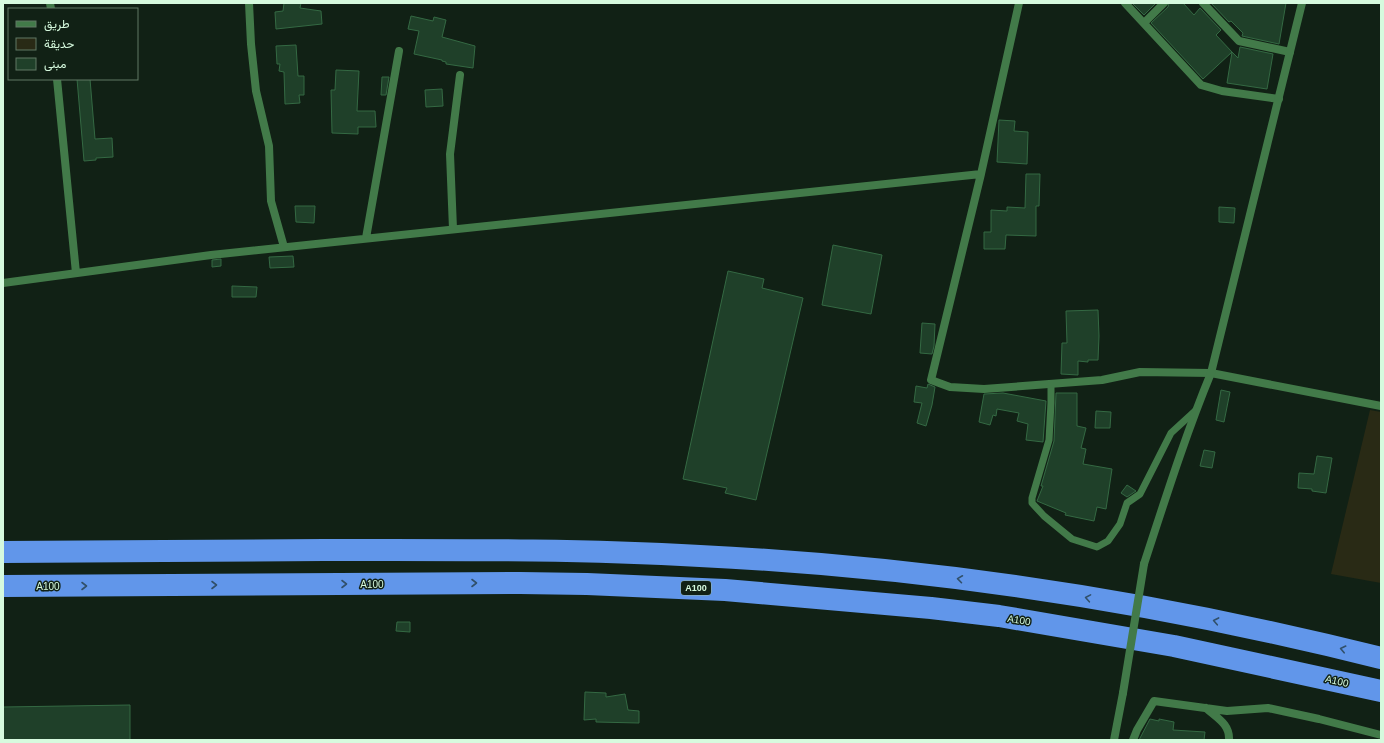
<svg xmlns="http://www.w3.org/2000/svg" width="1384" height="743" viewBox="0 0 1384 743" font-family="Arial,Vazirmatn,sans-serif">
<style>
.green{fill:#292a15}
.building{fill:#1f4029;stroke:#346943}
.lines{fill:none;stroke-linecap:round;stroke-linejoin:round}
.service{stroke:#427a49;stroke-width:7}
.minor{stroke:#427a49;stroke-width:8}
.tertiary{stroke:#427a49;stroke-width:8}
.motorway{stroke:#6196ea;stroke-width:22}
.tertiary-bridge{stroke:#427a49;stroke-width:8}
.oneway{stroke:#31506a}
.labels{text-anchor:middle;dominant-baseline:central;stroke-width:3;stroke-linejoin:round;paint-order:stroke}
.shield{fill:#112115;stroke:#9bb9a2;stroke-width:1}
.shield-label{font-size:9px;font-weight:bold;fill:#d6fade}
.street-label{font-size:10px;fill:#d6fade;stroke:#112115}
</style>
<rect width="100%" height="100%" fill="#112115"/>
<path class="green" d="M 1370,410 L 1381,412 L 1381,583 L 1331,574 Z"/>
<path class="building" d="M 284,3 L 301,3 L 300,8 L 321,11 L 322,24 L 276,29 L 275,12 L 283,11 Z
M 1132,3 L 1156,3 L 1144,15 Z
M 1169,3 L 1183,3 L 1194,15 L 1200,8 L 1221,30 L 1216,35 L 1232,52 L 1203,79 L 1151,23 L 1168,7 Z
M 1211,3 L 1286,3 L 1279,44 L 1242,36 L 1243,33 L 1231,21 L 1229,22 Z
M 411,16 L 433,21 L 434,17 L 446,20 L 442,37 L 475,46 L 473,68 L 446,64 L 446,62 L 442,61 L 442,60 L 414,54 L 419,31 L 408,29 Z
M 296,45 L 298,76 L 304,76 L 304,95 L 299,95 L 300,103 L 285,104 L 284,72 L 279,71 L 280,64 L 277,64 L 276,46 Z
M 1240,47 L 1273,54 L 1267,89 L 1227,83 L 1232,52 L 1238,58 Z
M 336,70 L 359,71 L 357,111 L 375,111 L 376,127 L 358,127 L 358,134 L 332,133 L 331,90 L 335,90 Z
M 382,77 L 389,77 L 386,95 L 381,95 Z
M 77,79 L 90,79 L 95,139 L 112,138 L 113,157 L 96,158 L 96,160 L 84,161 Z
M 442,89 L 443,106 L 426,107 L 425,90 Z
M 999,120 L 1015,121 L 1014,131 L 1028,132 L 1027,164 L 997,162 Z
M 1026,174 L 1040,174 L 1039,206 L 1036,206 L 1036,236 L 1006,235 L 1005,249 L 984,249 L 984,232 L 991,232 L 991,210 L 1007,211 L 1007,207 L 1025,208 Z
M 295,206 L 315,206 L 314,223 L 296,222 Z
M 1219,207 L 1235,208 L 1234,223 L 1219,222 Z
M 833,245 L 882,255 L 871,314 L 822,305 Z
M 293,256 L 294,267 L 270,268 L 269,257 Z
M 221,259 L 221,266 L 212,267 L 212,260 Z
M 728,271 L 764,279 L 762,288 L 803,298 L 756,500 L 725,493 L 727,488 L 683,479 Z
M 232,286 L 257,287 L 256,297 L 232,297 Z
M 1098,310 L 1099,336 L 1098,360 L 1088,360 L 1088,362 L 1078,361 L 1078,375 L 1061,374 L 1062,343 L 1067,343 L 1066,311 Z
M 922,323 L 935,324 L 934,346 L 932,354 L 920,353 Z
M 928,384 L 935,387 L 932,405 L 926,426 L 917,423 L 922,403 L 914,402 L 916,386 L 927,388 Z
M 1221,390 L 1230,392 L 1224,422 L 1216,420 Z
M 1003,393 L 1046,401 L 1043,442 L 1026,440 L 1028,424 L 1017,421 L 1019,413 L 997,409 L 996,416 L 993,415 L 990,425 L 979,422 L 984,394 Z
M 1056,393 L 1077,393 L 1077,426 L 1086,428 L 1081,448 L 1086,449 L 1083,464 L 1112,469 L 1106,509 L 1097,507 L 1094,521 L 1065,515 L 1066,513 L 1037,501 L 1043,486 L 1041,486 L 1054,441 Z
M 1096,411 L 1111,412 L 1110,428 L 1095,428 Z
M 1204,450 L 1215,452 L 1212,468 L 1200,466 Z
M 1317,456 L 1332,458 L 1326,493 L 1312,491 L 1312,489 L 1298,488 L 1299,473 L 1314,474 Z
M 1127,485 L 1136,491 L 1127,497 L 1121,493 Z
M 397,622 L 410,622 L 410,632 L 396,631 Z
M 585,692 L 606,693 L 606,697 L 625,694 L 628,710 L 639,711 L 639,723 L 596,722 L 596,719 L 584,720 Z
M 130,705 L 130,740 L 3,740 L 3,707 Z
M 1150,719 L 1159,721 L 1159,719 L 1174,722 L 1173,730 L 1205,732 L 1204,740 L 1139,740 Z"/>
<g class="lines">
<path class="service" d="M 1051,384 L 1051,403 L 1049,440 L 1032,498 L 1032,503 L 1044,516 L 1072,539 L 1097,547 L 1108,541 L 1120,524 L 1127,503 L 1140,494 L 1171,433 L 1195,411"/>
<path class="minor" d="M 50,3 L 51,9
M 249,3 L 251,44 L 256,91 L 269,146 L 271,201 L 284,247
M 1125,3 L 1201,85 L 1222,91 L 1279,99
M 1203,3 L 1239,41 L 1290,52
M 1144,23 L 1164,3
M 57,79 L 76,273
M 981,174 L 1019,3
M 453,229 L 450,154 L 460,75
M 366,238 L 399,51
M 3,283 L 211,255 L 981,174 L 931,380 L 950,387 L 984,389 L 1102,380 L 1140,372 L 1211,373 L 1381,406
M 1206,708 C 1217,718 1230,724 1229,740
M 1133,740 L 1137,730 L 1154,701 L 1227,711 L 1268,708 L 1319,719 L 1381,735"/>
<path class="tertiary" d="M 1144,564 C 1165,500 1185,436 1211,373 L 1302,3
M 1114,740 L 1123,693"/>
<path class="motorway" d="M 3,552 C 110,551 217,551 324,550 C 449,550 574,549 700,556 C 929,567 1158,602 1381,658
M 3,586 L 520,583 L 587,584 L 725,590 L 931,608 L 999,616 L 1174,646 L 1381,691"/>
<path class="tertiary-bridge" d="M 1123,693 L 1144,564"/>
</g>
<defs><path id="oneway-chevron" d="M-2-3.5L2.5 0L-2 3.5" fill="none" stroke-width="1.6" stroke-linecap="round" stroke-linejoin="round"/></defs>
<g class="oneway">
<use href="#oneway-chevron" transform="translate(960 579) rotate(-172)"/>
<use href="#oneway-chevron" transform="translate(474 583)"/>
<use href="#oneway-chevron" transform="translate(344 584)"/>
<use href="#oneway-chevron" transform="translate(214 585)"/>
<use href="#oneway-chevron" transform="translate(84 586)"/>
<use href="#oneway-chevron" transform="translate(1088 598) rotate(-170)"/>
<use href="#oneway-chevron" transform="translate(1216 621) rotate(-169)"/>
<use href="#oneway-chevron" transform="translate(1343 649) rotate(-167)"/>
</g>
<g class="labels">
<rect class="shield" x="681" y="581" width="30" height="14" rx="3"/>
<g class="shield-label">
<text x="696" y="588">A100</text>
</g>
<g class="street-label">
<text x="372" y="584">A100</text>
<text x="48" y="586">A100</text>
<text transform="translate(1019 620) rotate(9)">A100</text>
<text transform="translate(1337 681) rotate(13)">A100</text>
</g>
</g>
<rect width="1384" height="743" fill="none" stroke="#d6fade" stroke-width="8"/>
<rect x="8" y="8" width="130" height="72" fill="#112115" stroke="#607865"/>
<rect x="16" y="21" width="20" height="6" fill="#427a49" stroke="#607865"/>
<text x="44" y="28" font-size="12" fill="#d6fade">طريق</text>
<rect x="16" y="38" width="20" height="12" fill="#292a15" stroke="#607865"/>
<text x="44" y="48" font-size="12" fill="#d6fade">حديقة</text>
<rect x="16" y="58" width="20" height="12" fill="#1f4029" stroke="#607865"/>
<text x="44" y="68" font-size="12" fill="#d6fade">مبنى</text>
</svg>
